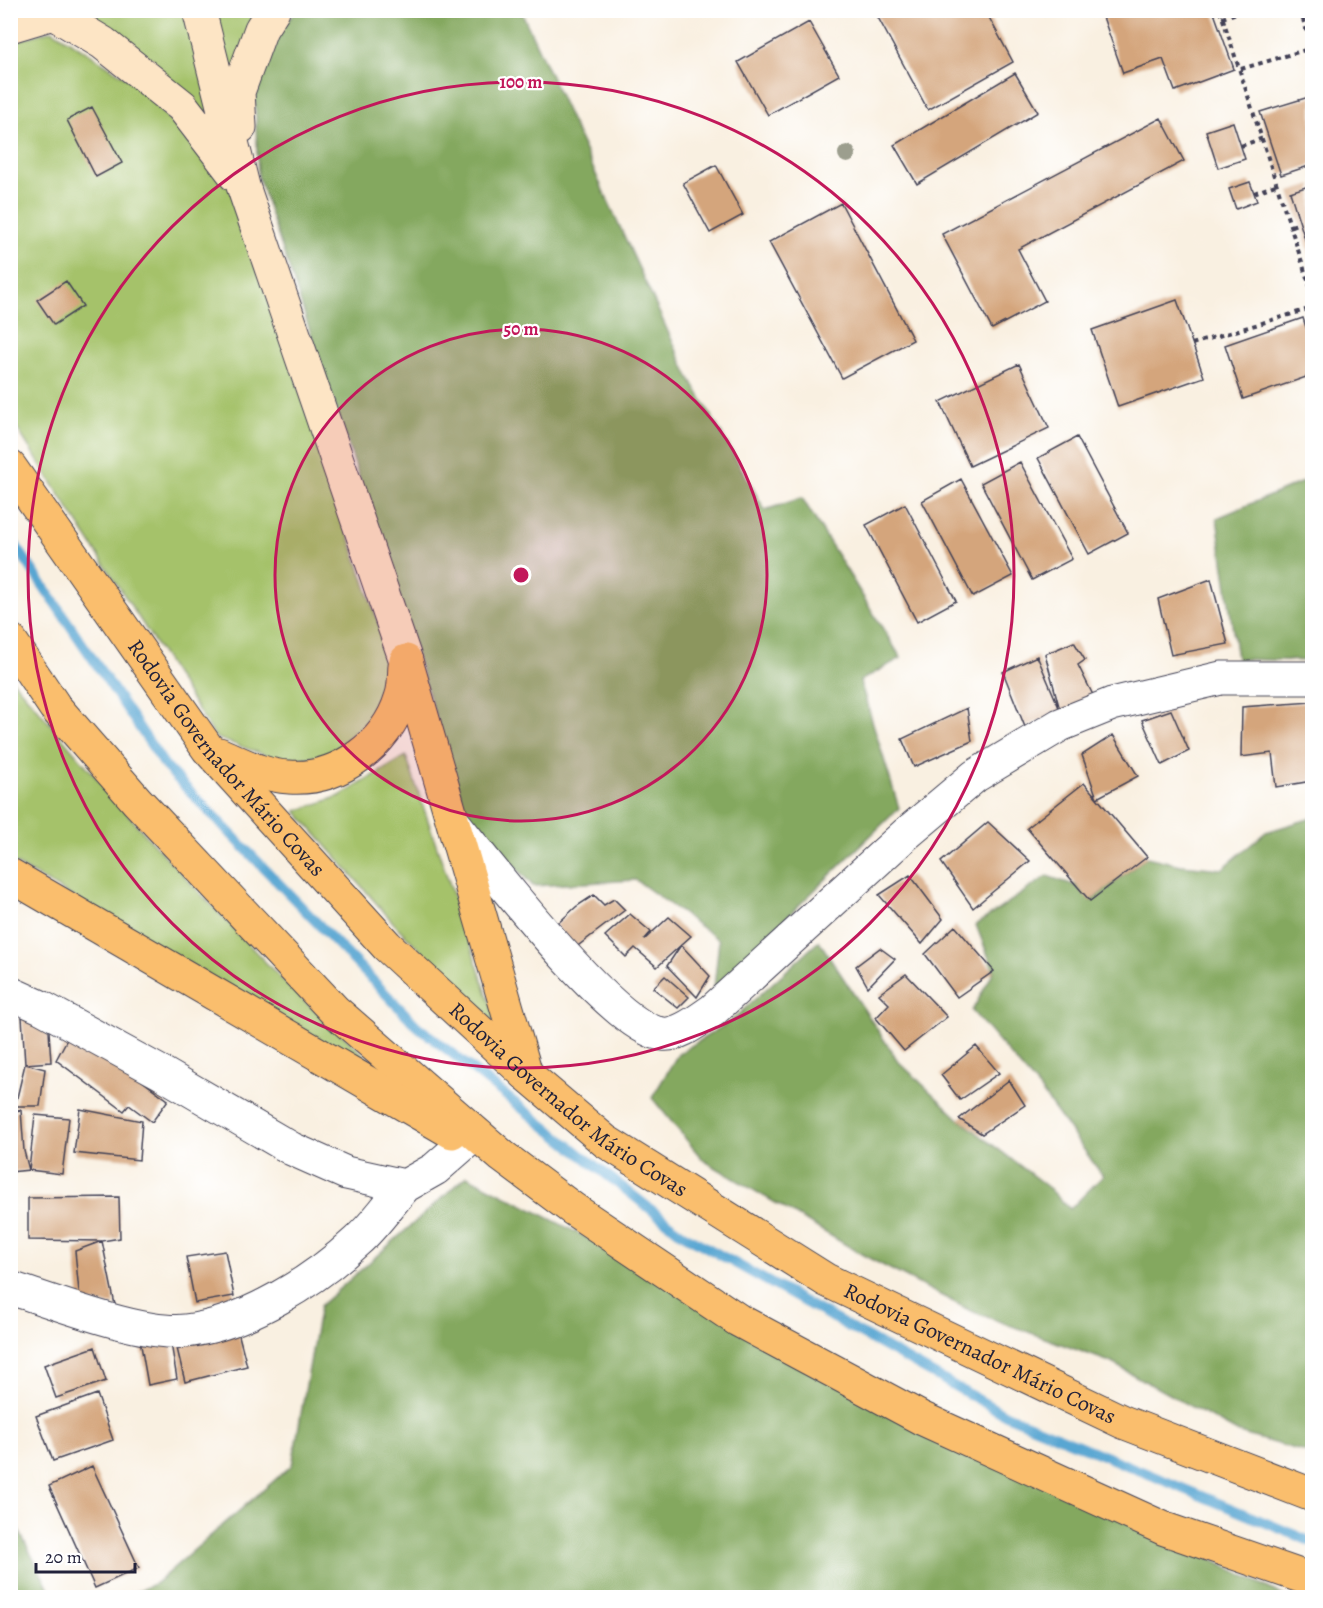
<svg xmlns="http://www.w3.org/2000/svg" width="1323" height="1608" viewBox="0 0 1323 1608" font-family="Alegreya,serif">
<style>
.green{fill:#a5c26a;stroke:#647252;stroke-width:1.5}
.forest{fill:#84a85e;stroke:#53654c;stroke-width:1.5}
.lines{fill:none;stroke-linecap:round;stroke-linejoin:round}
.stream{stroke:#59a6d2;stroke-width:10}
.building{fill:#d4a57c}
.street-casing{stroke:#424154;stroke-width:35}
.secondary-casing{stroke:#424154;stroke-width:35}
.highway-casing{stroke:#424154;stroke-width:35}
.path{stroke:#424154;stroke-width:4;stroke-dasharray:4.5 4.5;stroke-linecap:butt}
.street{stroke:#fff;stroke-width:33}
.secondary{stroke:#fde5c5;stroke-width:33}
.highway{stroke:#fabe6d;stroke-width:33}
.tree{fill:#9c9e8e}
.ring{fill:none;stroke:#c2185b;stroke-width:3}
.labels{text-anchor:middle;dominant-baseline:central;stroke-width:4.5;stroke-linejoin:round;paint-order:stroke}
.street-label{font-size:22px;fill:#22223b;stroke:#fff}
.centre{fill:#c2185b;stroke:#fff;stroke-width:3}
.ring-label{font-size:18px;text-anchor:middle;font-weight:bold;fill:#c2185b;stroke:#fff;stroke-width:4.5;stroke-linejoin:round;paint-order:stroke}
</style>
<rect width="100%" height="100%" fill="#fff"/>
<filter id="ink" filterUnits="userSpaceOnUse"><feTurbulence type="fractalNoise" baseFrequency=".0167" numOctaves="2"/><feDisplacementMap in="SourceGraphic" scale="12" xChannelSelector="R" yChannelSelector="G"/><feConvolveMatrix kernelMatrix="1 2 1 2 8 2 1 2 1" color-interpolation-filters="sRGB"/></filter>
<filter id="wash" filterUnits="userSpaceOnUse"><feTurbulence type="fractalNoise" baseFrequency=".008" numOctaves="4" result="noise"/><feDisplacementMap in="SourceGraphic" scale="24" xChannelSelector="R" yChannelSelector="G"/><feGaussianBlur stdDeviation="1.35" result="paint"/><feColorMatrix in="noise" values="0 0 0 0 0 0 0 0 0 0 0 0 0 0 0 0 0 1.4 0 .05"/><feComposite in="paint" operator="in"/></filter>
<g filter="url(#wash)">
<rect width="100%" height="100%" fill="#f9f0e1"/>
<path class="green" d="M 78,10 L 193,11 L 233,164 Z
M 207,11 L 266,11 L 231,89 Z
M 52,30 L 138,85 L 233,191 L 392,664 L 374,715 L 329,755 L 283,761 L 216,738 L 18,430 L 11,416 L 10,43 Z
M 10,677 L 149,839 L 289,987 L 398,1085 L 11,861 Z
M 406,756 L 498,1026 L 397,927 L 296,811 L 340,796 Z"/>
<path class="forest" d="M 296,11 L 521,11 L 687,373 L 765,510 L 802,498 L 901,658 L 860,681 L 899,808 L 714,988 L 719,940 L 636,880 L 533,886 L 467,816 L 381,543 L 258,176 L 255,98 L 276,36 Z
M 1312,478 L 1312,661 L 1237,659 L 1217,518 Z
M 1312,818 L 1312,1454 L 1239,1433 L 1110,1362 L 971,1311 L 863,1255 L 703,1160 L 652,1098 L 678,1054 L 731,1021 L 819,941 L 898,1061 L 959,1119 L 1049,1188 L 1070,1209 L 1103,1176 L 1039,1088 L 972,1011 L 994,971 L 976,925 L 1047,876 L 1077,886 L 1091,901 L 1147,857 L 1181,865 L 1222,869 L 1266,832 Z
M 467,1176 L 1286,1597 L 122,1598 L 156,1583 L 292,1465 L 320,1306 Z
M 10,1515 L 11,1515 L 53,1597 L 11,1597 Z"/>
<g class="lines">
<path class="stream" d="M 10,537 L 166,767 L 417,1026 L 681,1233 L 1006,1415 L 1312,1542"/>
</g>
<g id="blocks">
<path class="building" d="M 874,10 L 985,10 L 1013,62 L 928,110 Z
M 1122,10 L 1213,10 L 1234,69 L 1175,91 L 1163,59 L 1123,73 L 1103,17 Z
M 809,22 L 839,75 L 768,115 L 738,62 Z
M 1015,73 L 1038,112 L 917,184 L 894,145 Z
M 1312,96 L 1312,165 L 1281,175 L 1260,112 Z
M 92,107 L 122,163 L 96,177 L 67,120 Z
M 1161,118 L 1184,161 L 1018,249 L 1045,301 L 992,329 L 942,234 Z
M 1233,122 L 1245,159 L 1218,168 L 1206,131 Z
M 716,165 L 743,215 L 710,233 L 683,183 Z
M 1250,182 L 1257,201 L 1236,209 L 1229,189 Z
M 1312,185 L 1312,254 L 1310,255 L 1290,192 Z
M 841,203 L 913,340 L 842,378 L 769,242 Z
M 66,281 L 83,306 L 54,325 L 37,300 Z
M 1177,300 L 1204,377 L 1118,407 L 1092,330 Z
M 1303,318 L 1312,345 L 1312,375 L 1243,399 L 1225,345 Z
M 1019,364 L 1049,428 L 970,466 L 940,402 Z
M 1077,437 L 1128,533 L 1089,554 L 1038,458 Z
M 1020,462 L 1072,559 L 1032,580 L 981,483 Z
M 961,479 L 1013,576 L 973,597 L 922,501 Z
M 905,504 L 956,601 L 917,622 L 866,525 Z
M 1211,579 L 1228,644 L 1171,655 L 1158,599 Z
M 1074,642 L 1085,660 L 1078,665 L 1095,699 L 1025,727 L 1003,672 L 1037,656 L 1060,710 L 1045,654 Z
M 1312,702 L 1312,781 L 1276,787 L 1272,753 L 1241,757 L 1242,707 Z
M 967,708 L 972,741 L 914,767 L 902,739 Z
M 1171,710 L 1189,751 L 1162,765 L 1142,720 Z
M 1113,735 L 1138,776 L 1097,798 L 1147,857 L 1090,901 L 1027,828 L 1084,783 L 1097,798 L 1082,755 Z
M 988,822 L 1030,861 L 973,908 L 941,862 Z
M 910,875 L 943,919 L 922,944 L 879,895 Z
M 594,895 L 604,905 L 614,899 L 625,910 L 575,948 L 555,926 L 577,906 Z
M 630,914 L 651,932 L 644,940 L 669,917 L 691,936 L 681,945 L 710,976 L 697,997 L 667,966 L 681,945 L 657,967 L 635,948 L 626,957 L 605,936 Z
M 955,926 L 994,971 L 957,997 L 925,954 Z
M 880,948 L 895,959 L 868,987 L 856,966 Z
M 906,974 L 947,1017 L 904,1051 L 876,1018 L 889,1004 L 879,994 Z
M 665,976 L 689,997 L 678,1008 L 653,988 Z
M 48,1016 L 51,1062 L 25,1064 L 22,1017 Z
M 72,1030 L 168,1100 L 152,1122 L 129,1105 L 124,1111 L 56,1060 Z
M 976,1046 L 999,1073 L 960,1100 L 941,1075 Z
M 25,1064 L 45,1069 L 40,1106 L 15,1106 Z
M 1009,1080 L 1025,1105 L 982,1134 L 959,1119 Z
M 10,1088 L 15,1111 L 21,1110 L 24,1151 L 29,1170 L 10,1172 Z
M 80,1109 L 142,1121 L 139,1160 L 74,1153 Z
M 35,1115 L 69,1118 L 62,1174 L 29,1170 Z
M 119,1197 L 120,1238 L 102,1241 L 115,1305 L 80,1302 L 75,1251 L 102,1241 L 28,1240 L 28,1198 Z
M 225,1251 L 234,1296 L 195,1303 L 186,1257 Z
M 237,1328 L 247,1366 L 185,1382 L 176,1344 Z
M 170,1337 L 177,1379 L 148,1385 L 140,1340 Z
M 95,1347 L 106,1381 L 56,1398 L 44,1365 Z
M 97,1394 L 113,1440 L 53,1461 L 36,1416 Z
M 92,1466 L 139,1568 L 95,1588 L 49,1486 Z"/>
</g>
</g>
<g filter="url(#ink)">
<use href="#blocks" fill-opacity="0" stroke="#424154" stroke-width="1.5"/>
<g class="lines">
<g class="street-casing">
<path id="street" d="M 454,823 C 489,866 613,1029 663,1034 C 680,1036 698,1020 712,1011 L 906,834 L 975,776 L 1060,725 L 1112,704 L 1221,678 L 1312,678
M 10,993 L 41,1007 L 160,1072 L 292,1149 L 346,1173 L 405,1186 L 435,1169 L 467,1141
M 10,1288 C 56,1302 141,1336 186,1331 C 246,1324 314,1281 357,1241 C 375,1225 389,1204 405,1186"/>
</g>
<g class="secondary-casing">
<path id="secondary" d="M 199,10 L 243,186 L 406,661
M 53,13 L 103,43 L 182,106 L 235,175
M 10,26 L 63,10
M 240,127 L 238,92 L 261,29 L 273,10"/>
</g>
<g class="highway-casing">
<g id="highway">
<path id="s1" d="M 10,467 L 208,749 L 387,946 L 526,1074 L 605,1141 L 826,1280 L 1123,1422 L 1312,1495"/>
<path d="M 10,640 L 55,707 L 137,801 L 335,1011 L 502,1156 L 573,1209 L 738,1320 L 921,1418 L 1165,1529 L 1312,1580"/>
<path d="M 406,661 L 526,1074"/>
<path d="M 219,754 C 242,764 264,776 289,777 C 339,781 387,744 401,698 C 405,688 404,676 405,665"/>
<path d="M 10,875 L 452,1132"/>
</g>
</g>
<path class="path" d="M 1220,10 L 1312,293
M 1300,10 L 1312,48
M 1222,18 L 1245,10
M 1241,69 L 1312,48
M 1241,146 L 1263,138
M 1254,193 L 1278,184
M 1291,226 L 1300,223
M 1192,344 L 1312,308"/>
<use href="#street" class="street"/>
<use href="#secondary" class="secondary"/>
<use href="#highway" class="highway"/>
</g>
<circle class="tree" cx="847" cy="154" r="9"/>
</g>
<circle cx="521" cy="575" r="246" fill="#c2185b" fill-opacity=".12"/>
<g class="ring">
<circle cx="521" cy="575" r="246"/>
<circle cx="521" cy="575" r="493"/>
</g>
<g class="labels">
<g class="street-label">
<text stroke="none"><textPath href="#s1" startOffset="363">Rodovia Governador Mário Covas</textPath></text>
<text stroke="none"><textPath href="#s1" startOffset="849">Rodovia Governador Mário Covas</textPath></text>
<text stroke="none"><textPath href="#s1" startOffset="1335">Rodovia Governador Mário Covas</textPath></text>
</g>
</g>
<circle cx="521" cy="575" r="9" class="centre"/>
<g class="ring-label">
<text x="521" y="88">100 m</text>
<text x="521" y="335">50 m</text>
</g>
<rect width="1323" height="1608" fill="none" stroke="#fff" stroke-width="36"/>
<path d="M36 1563v9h99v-9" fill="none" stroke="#22223b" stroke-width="3"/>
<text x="45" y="1563" font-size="18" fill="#22223b" stroke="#ffffff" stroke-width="4.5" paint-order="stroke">20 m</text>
</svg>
